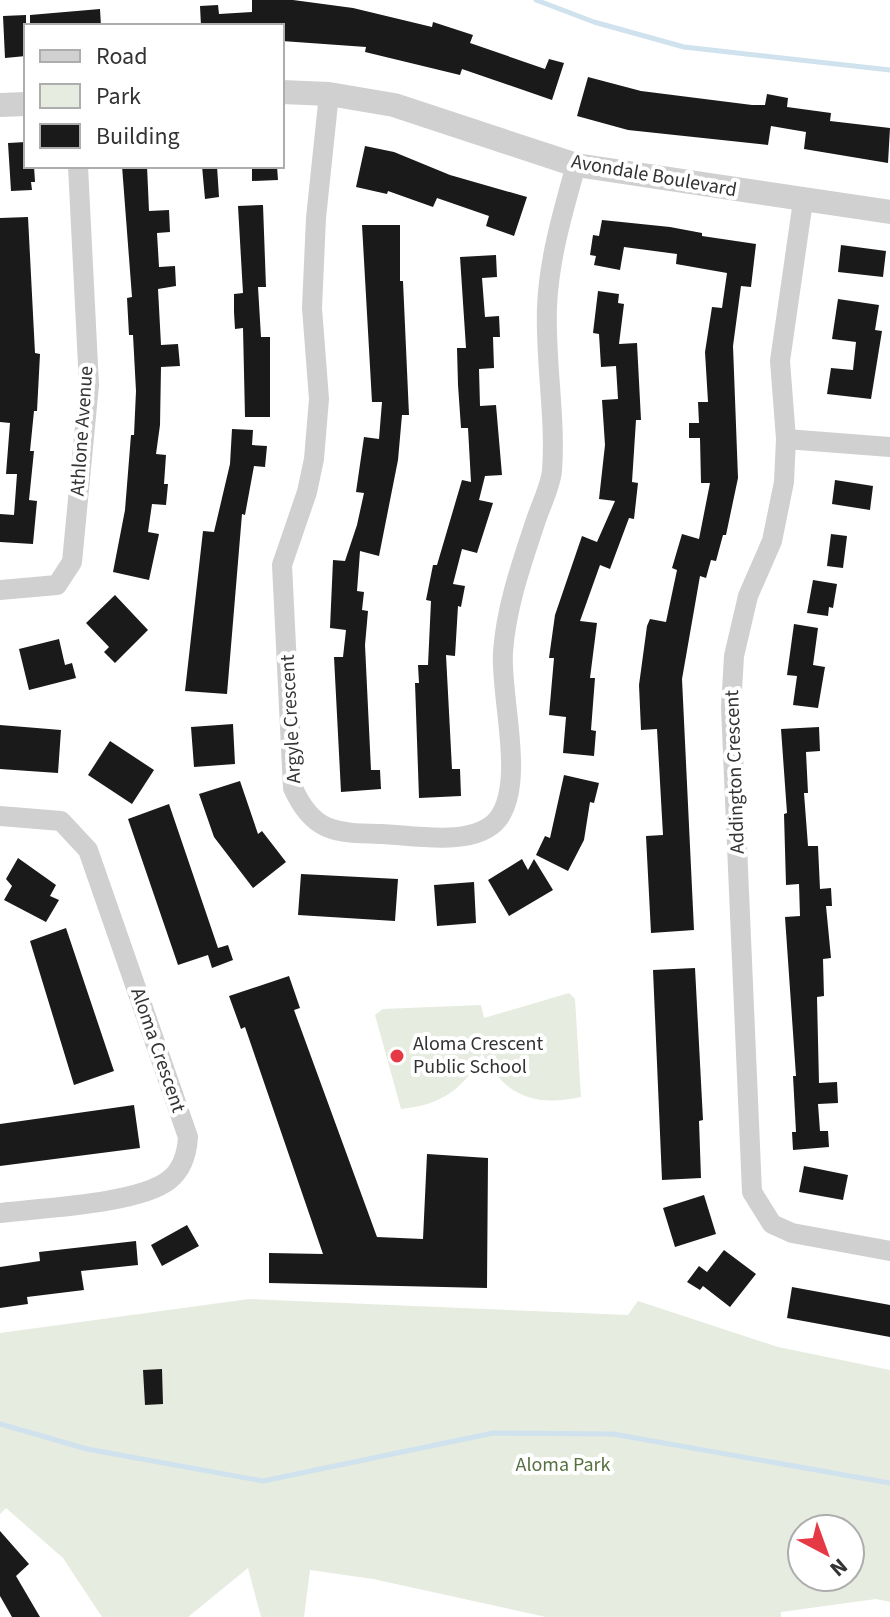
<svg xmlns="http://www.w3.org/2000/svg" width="890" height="1617" viewBox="0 0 890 1617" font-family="'Source Sans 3',sans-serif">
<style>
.green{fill:#e6ecdf;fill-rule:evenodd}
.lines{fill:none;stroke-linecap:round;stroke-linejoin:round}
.stream{stroke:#cfe2ee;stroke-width:5}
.building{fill:#1a1a1a}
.minor{stroke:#d0d0d0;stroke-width:20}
.tertiary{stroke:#d0d0d0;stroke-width:24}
.poi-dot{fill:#e63946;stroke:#fff;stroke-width:3}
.labels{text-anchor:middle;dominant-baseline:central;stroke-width:8;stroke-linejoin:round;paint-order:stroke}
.street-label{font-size:20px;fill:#333;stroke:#fff}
.poi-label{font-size:20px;fill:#333;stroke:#fff;text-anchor:start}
.park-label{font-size:20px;fill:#56703f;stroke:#fff}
</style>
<rect width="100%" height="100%" fill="#fff"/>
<path class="green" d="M 569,993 L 575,999 L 581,1097 C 534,1107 505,1096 482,1053 C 465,1089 441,1105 401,1109 L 375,1015 L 383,1009 L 481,1005 L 484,1018 Z
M 249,1299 L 628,1315 L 638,1301 L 778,1347 L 890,1370 L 890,1602 L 876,1599 L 781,1612 L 781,1617 L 546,1617 L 373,1579 L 310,1570 L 304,1617 L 261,1617 L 248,1568 L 188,1617 L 102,1617 L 63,1558 L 6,1508 L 0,1514 L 0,1333 ZM 802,1529 L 850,1529 L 850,1577 L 802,1577 Z"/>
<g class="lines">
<path class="stream" d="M 536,0 L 594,22 L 684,47 L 890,70
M 0,1424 L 87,1449 L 263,1481 L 493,1433 L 613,1434 L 890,1483"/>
</g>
<path class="building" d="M 252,0 L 293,0 L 353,8 L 432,27 L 433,22 L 473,35 L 470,43 L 545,69 L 549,59 L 564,63 L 552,100 L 462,69 L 460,75 L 365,52 L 366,47 L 282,41 L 282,26 L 201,26 L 200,6 L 218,5 L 219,14 L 252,12 Z
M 100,9 L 101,26 L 30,26 L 30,15 Z
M 26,15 L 26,56 L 5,58 L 3,16 Z
M 588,77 L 641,91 L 752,105 L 765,105 L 767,94 L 788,98 L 787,107 L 831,113 L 830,121 L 890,128 L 888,163 L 804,149 L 806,132 L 771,126 L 768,145 L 628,130 L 577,116 Z
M 26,142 L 26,166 L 34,166 L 35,182 L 31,182 L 32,190 L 11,191 L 8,143 Z
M 365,146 L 394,152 L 450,175 L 527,197 L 514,236 L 486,226 L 489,216 L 437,198 L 433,207 L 388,191 L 387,194 L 356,187 Z
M 122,166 L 147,166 L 149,211 L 169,210 L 170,232 L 157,233 L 159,267 L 175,266 L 176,286 L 158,289 L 161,345 L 178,344 L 180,366 L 161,367 L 160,425 L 156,454 L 166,455 L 164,484 L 168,484 L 166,505 L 152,504 L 148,532 L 159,534 L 149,580 L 113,572 L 125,510 L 131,435 L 134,435 L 136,391 L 133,335 L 129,335 L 127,298 L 132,297 Z
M 202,166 L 217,166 L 219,197 L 205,199 Z
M 252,166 L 277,166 L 278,180 L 252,181 Z
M 263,205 L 266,287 L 258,287 L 261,337 L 270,337 L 270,417 L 245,417 L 243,328 L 235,329 L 234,312 L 234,294 L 243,293 L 238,206 Z
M 28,217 L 35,353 L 40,354 L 37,411 L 34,411 L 30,451 L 34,451 L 29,500 L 37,501 L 33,544 L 0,542 L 0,514 L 14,515 L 17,474 L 6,474 L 10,423 L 0,422 L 0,218 Z
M 602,220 L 670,227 L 702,233 L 702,236 L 756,244 L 751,287 L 741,286 L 733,346 L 738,478 L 726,535 L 723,535 L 716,561 L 711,560 L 706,578 L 700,576 L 682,679 L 694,930 L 651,933 L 646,836 L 663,835 L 657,729 L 641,730 L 639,685 L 647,626 L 650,619 L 666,622 L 677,570 L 672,568 L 682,534 L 699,539 L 710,483 L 701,483 L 700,438 L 689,438 L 689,423 L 699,423 L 698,402 L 708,402 L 705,352 L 712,307 L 722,308 L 727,273 L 676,264 L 677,254 L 624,247 L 620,270 L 594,265 L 596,256 L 590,255 L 593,235 L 599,236 Z
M 362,225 L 400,225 L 400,281 L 403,281 L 409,415 L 402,415 L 398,460 L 379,556 L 360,551 L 357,591 L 364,592 L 362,610 L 368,611 L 365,645 L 371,770 L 380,770 L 381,789 L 341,792 L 334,657 L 343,657 L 346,630 L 330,628 L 333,560 L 345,561 L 357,525 L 364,493 L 356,492 L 364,437 L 379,439 L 382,402 L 372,402 Z
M 841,245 L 886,251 L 883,277 L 838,272 Z
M 496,255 L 497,277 L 482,278 L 485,317 L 499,316 L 500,337 L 493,337 L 494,368 L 479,369 L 480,406 L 496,405 L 502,475 L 485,476 L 479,500 L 493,503 L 477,553 L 462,549 L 453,584 L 465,586 L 461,607 L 458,606 L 455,656 L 446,655 L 452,769 L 460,769 L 461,796 L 419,798 L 415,683 L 419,683 L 418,665 L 428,665 L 431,601 L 426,600 L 433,565 L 437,565 L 462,480 L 471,482 L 468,428 L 461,428 L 458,385 L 457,348 L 466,348 L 460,257 Z
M 598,291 L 619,294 L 618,303 L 624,304 L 619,344 L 637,343 L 641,420 L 636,420 L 632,482 L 638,483 L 634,519 L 629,518 L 610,569 L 600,565 L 580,621 L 597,623 L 590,678 L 595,678 L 591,730 L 596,731 L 594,756 L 563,753 L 566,717 L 549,715 L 554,658 L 549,658 L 555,615 L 582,536 L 597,542 L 615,501 L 599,499 L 605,445 L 602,400 L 618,399 L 616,366 L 601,367 L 599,334 L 593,333 Z
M 838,299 L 879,305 L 875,330 L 882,331 L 871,399 L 827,394 L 831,368 L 853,370 L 856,342 L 832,339 Z
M 232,429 L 253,430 L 252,445 L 267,446 L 265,467 L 254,466 L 245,515 L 242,514 L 227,694 L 185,691 L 203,531 L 214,532 L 230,464 Z
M 835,480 L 873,486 L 870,510 L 832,504 Z
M 831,534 L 847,536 L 843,568 L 827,566 Z
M 813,580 L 837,584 L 833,608 L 829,607 L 828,616 L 807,613 Z
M 115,595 L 148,630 L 115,663 L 104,652 L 109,647 L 86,623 Z
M 794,624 L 818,628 L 813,665 L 825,667 L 818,708 L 793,705 L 797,676 L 787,675 Z
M 59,639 L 65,665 L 72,663 L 76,678 L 29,690 L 19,649 Z
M 233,724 L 235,764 L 194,767 L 191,727 Z
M 0,725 L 61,730 L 58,773 L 0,769 Z
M 819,727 L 820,751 L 806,752 L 808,793 L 804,793 L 808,846 L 818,846 L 820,889 L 831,888 L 832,906 L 826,906 L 831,958 L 823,959 L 824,996 L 817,997 L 819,1083 L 837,1082 L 838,1103 L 818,1104 L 820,1131 L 828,1131 L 829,1147 L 793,1150 L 792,1132 L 796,1132 L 793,1076 L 796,1076 L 785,917 L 800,916 L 799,884 L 786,885 L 784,814 L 787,813 L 781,729 Z
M 110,741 L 154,770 L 132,804 L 88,775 Z
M 564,775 L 599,783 L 594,803 L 590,802 L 584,840 L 568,871 L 536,855 L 545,836 L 550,838 Z
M 240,781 L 258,834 L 262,831 L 286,862 L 253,888 L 214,837 L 199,794 Z
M 169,804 L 218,948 L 228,945 L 233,960 L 212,968 L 208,955 L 178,965 L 128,819 Z
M 18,858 L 56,885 L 50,896 L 59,900 L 46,922 L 4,900 L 12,886 L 6,879 Z
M 522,859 L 528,870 L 534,859 L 553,890 L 509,916 L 488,880 Z
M 301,874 L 398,879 L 395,921 L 298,915 Z
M 474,882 L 476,923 L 437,926 L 434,885 Z
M 66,928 L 114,1071 L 74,1085 L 30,941 Z
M 695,968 L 703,1120 L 699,1121 L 701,1178 L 662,1180 L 653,970 Z
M 289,976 L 300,1008 L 294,1010 L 377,1237 L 423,1239 L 427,1154 L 488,1158 L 487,1288 L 269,1283 L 269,1253 L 323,1254 L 245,1027 L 241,1029 L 229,996 Z
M 134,1105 L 140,1148 L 0,1166 L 0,1124 Z
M 804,1166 L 848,1175 L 843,1200 L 799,1192 Z
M 704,1195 L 716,1234 L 675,1247 L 663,1208 Z
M 187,1225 L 199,1246 L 162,1266 L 151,1245 Z
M 136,1241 L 138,1265 L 81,1271 L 84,1290 L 27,1297 L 28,1304 L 0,1308 L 0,1267 L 40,1261 L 39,1252 Z
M 724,1250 L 756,1274 L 730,1307 L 703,1286 L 700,1290 L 687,1282 L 699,1266 L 707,1272 Z
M 792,1287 L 890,1305 L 890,1337 L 787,1318 Z
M 162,1369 L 163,1404 L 145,1405 L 143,1370 Z
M 0,1531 L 29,1564 L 16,1576 L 40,1617 L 12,1617 L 0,1596 Z"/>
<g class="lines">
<path class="minor" d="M 329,94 L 316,218 L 312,308 L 319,399 L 314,459 L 307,492 L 282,565 L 293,788 C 313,833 336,833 381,834 C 413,835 475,848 498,819 C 526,782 500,697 503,652 C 506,608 521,565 535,523 C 540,507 550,488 552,471 C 556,417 545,362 547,307 C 549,258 563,212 576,165
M 803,201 L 780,361 L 786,439 L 784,482 L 772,541 L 748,596 L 734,656 L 731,707 L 752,1192 L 772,1224 L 792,1233 L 890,1251
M 786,439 L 890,447
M 0,590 L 57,585 L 72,562 L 89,385 L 78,166
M 0,816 L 61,821 L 88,850 L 188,1137 C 187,1153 182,1170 169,1180 C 139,1204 40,1208 0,1213"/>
<path class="tertiary" d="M 282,92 L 329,94 L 394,105 L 576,165 L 890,212
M 0,105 L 26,104"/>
</g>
<circle class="poi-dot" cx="397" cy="1056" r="8"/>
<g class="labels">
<g class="street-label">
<text transform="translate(654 176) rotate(10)">Avondale Boulevard</text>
<text transform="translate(82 431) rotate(-86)">Athlone Avenue</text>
<text transform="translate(291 719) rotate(-93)">Argyle Crescent</text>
<text transform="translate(735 772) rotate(-92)">Addington Crescent</text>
<text transform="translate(158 1050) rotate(71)">Aloma Crescent</text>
</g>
<g class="poi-label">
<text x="413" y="1044">Aloma Crescent<tspan x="413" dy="23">Public School</tspan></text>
</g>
<g class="park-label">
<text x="563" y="1465">Aloma Park</text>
</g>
</g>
<rect x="24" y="24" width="260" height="144" fill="#ffffff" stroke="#adadad" stroke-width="2"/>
<rect x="40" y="50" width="40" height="12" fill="#d0d0d0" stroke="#adadad" stroke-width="2"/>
<text x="96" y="64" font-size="24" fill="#333333">Road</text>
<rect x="40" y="84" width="40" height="24" fill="#e6ecdf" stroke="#adadad" stroke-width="2"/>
<text x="96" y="104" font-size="24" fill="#333333">Park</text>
<rect x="40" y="124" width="40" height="24" fill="#1a1a1a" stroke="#adadad" stroke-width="2"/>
<text x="96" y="144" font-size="24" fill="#333333">Building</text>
<g transform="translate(826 1553) rotate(139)"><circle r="38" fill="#ffffff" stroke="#adadad" stroke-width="2"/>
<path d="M0-6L14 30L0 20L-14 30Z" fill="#e63946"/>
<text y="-12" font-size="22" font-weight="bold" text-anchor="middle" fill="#333333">N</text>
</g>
</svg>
